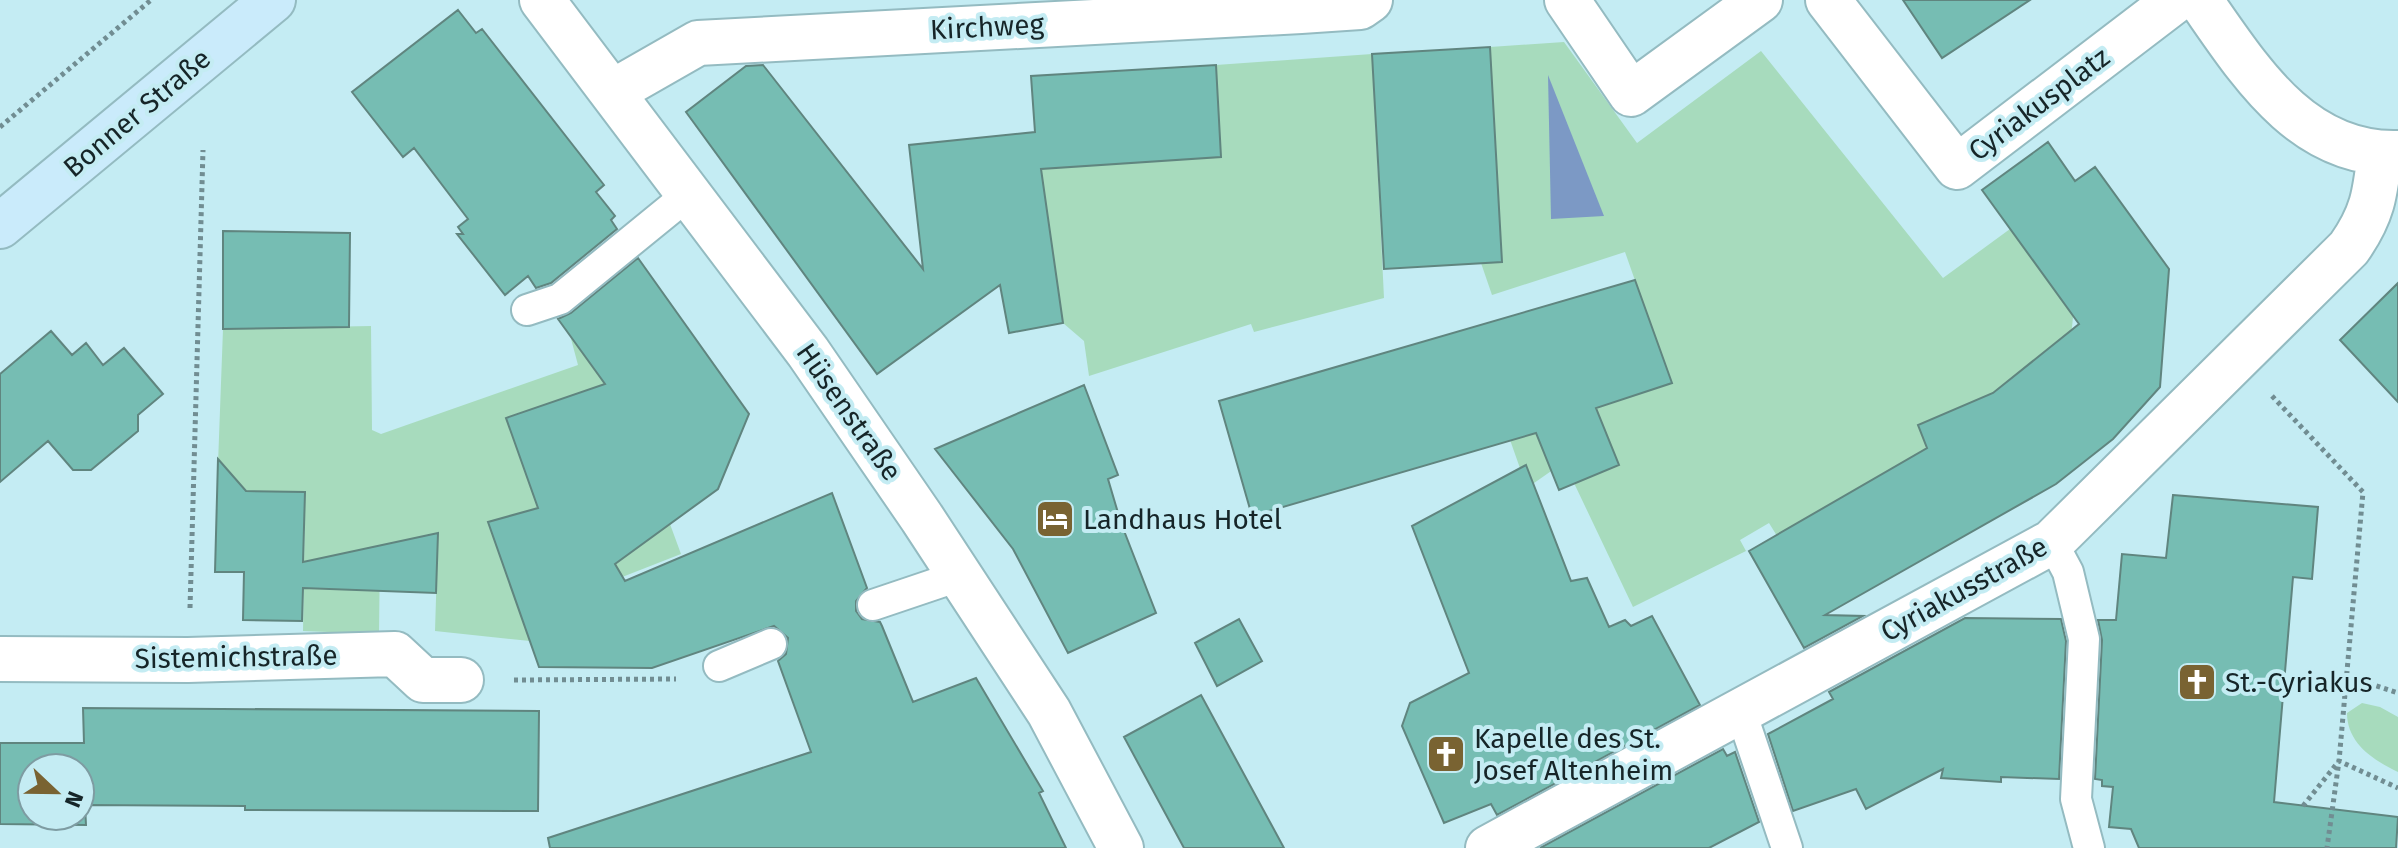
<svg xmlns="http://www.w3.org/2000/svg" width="2398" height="848" viewBox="0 0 2398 848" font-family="'Fira Sans',sans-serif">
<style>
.green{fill:#a7dbbd}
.water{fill:#7c99c5}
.building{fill:#76bdb3;stroke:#60857f;stroke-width:2;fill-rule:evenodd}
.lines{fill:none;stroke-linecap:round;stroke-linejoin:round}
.lane-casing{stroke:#94bbc1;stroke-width:34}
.street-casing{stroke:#94bbc1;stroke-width:48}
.secondary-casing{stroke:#94bbc1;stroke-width:48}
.path{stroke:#718d92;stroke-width:5;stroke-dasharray:4 4;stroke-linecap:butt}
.lane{stroke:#fff;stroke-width:30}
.street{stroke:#fff;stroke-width:44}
.secondary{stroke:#caebfb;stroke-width:44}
.labels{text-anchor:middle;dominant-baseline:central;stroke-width:8;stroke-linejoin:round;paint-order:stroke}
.street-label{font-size:28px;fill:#162528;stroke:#c4ecf3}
.poi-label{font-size:28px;fill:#162528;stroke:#c4ecf3;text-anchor:start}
</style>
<rect width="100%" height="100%" fill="#c4ecf3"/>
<path class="green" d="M 1564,42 L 1637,143 L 1761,51 L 1943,278 L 2010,229 L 2066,306 L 2074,307 L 2071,337 L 2057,369 L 1918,425 L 1928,449 L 1782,544 L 1769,523 L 1740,540 L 1746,551 L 1633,607 L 1564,462 L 1527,488 L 1509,437 L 1671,383 L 1625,252 L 1492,295 L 1481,263 L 1502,261 L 1490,47 Z
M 1372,54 L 1384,298 L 1254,332 L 1251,324 L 1089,376 L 1084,341 L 1063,323 L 1037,169 L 1221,157 L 1216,65 Z
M 371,326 L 372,430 L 381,434 L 578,365 L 570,335 L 598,328 L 681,554 L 612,581 L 538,508 L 506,517 L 520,561 L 504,568 L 530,641 L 435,631 L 438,534 L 380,546 L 379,634 L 303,631 L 305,493 L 217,491 L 223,329 Z
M 2362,703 L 2380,707 L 2398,717 L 2398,772 C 2373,760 2347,743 2347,713 Z"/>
<path class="water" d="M 1548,75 L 1604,216 L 1551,219 Z"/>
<path class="building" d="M 1903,0 L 2030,0 L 1942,58 Z
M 458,10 L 476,33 L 482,29 L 604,185 L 596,192 L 615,216 L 611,220 L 617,229 L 551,283 L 536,288 L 528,276 L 505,295 L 457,234 L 463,234 L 458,227 L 468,219 L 414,148 L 403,157 L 352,92 Z
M 1490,47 L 1502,262 L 1384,269 L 1372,54 Z
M 763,65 L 923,269 L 909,145 L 1035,132 L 1031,76 L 1216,65 L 1221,157 L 1041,169 L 1063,323 L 1009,333 L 1000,285 L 877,374 L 686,112 L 746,66 Z
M 2048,142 L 2075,181 L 2095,167 L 2169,269 L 2160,387 L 2113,439 L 2056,484 L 1825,615 L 1863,616 L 1804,648 L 1749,551 L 1927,448 L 1918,425 L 1993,393 L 2079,324 L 1982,190 Z
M 223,231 L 350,233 L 349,327 L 223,329 Z
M 638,258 L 749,414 L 718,489 L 615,564 L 625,581 L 832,493 L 867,588 L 856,601 L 856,611 L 862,619 L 880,622 L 882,626 L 913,702 L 976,678 L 1043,791 L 1039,793 L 1066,848 L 550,848 L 548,838 L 811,752 L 778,661 L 786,654 L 788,638 L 774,626 L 652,668 L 539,667 L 488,522 L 538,508 L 506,418 L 605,384 L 558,319 L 571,313 Z
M 1635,280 L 1672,383 L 1596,408 L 1619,465 L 1559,490 L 1536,433 L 1252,516 L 1219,401 Z
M 2398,283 L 2398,402 L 2340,340 Z
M 51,331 L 72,355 L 86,343 L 103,365 L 124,348 L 163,394 L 138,415 L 138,431 L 91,470 L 73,470 L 48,441 L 0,482 L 0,374 Z
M 1084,385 L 1118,475 L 1108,479 L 1121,523 L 1156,613 L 1068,653 L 1013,549 L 935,449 Z
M 218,459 L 246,491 L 305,492 L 303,562 L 438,533 L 436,593 L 303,588 L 302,621 L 243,620 L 244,572 L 215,572 Z
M 1526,465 L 1571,581 L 1587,578 L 1609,627 L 1625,620 L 1631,626 L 1652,616 L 1700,705 L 1497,815 L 1491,804 L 1444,823 L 1402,726 L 1410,703 L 1469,673 L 1412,526 Z
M 2173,495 L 2318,507 L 2312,579 L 2293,577 L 2274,802 L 2398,817 L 2396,848 L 2139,848 L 2131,829 L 2109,827 L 2113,787 L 2102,786 L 2102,780 L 2095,779 L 2102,640 L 2098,620 L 2116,620 L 2122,554 L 2166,558 Z
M 1965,618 L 2061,619 L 2066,641 L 2059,779 L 2001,777 L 2001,782 L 1941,778 L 1943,769 L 1866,809 L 1856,789 L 1793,811 L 1768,734 L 1833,699 L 1829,692 Z
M 1239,619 L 1262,661 L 1217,686 L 1195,643 Z
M 1201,695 L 1284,848 L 1184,848 L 1124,737 Z
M 83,708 L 539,711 L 538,811 L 245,810 L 245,806 L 85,805 L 86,825 L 0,824 L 0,743 L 84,743 ZM 32,768 L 80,768 L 80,816 L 32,816 Z
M 1723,749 L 1727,756 L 1735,752 L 1759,822 L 1709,848 L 1540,848 Z"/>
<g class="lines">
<g class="lane-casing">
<path id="lane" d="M 527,310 L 560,299 L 690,193
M 2052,542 L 2068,572 L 2084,639 L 2076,799 L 2089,848
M 873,605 L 959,576
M 719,666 L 771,644
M 1741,712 L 1787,848"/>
</g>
<g class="street-casing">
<path id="street" d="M 542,0 L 808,352 L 922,518 L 1049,712 L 1121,848
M 1567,0 L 1631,94 L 1760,0
M 1828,0 L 1957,167 L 2176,0
M 2200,0 C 2249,70 2301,156 2398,153
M 614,91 L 698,43 L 1301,11 L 1360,7 L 1370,0
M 0,659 L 188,660 L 395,654 L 423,680 L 461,680
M 1488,848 L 2052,542 L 2349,248 C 2373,214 2375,194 2380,153"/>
</g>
<g class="secondary-casing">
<path id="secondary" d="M 0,226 L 273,0"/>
</g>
<path class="path" d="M 0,127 L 151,0
M 2272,396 L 2363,492 L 2339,761 L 2327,848
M 190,608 L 203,150
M 2346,676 L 2398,693
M 514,680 L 676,679
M 2303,806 L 2339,761 L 2398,788"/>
<use href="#lane" class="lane"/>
<use href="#street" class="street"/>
<use href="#secondary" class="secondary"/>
</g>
<defs>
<g id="hotel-square" transform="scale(2)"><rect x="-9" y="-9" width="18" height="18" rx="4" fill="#796332" stroke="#c4ecf3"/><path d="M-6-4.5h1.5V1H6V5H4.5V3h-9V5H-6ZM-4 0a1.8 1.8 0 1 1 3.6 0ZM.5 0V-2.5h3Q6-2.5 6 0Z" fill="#fff"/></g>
<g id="church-square" transform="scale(2)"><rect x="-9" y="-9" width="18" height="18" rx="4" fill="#796332" stroke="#c4ecf3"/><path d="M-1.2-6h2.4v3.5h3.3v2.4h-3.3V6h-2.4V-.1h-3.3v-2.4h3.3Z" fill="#fff"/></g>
</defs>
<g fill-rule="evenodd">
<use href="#hotel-square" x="1055" y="519"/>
<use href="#church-square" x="2197" y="682"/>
<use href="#church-square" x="1446" y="754"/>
</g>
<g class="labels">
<g class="street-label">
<text transform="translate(987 27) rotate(-3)">Kirchweg</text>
<text transform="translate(2039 104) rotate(-37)">Cyriakusplatz</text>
<text transform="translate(137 113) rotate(-40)">Bonner Straße</text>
<text transform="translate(849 412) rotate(55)">Hüsenstraße</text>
<text transform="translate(1964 589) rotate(-29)">Cyriakusstraße</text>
<text transform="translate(236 657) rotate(-1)">Sistemichstraße</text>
</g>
<g class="poi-label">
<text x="1083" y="519">Landhaus Hotel</text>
<text x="2225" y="682">St.-Cyriakus</text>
<text x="1474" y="738">Kapelle des St.<tspan x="1474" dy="32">Josef Altenheim</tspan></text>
</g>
</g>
<g transform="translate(56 792) rotate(112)"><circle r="38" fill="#c4ecf3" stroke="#7e9ca2" stroke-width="2"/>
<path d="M0-6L14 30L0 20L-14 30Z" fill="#796332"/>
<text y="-12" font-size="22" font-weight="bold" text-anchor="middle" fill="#162528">N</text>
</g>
</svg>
